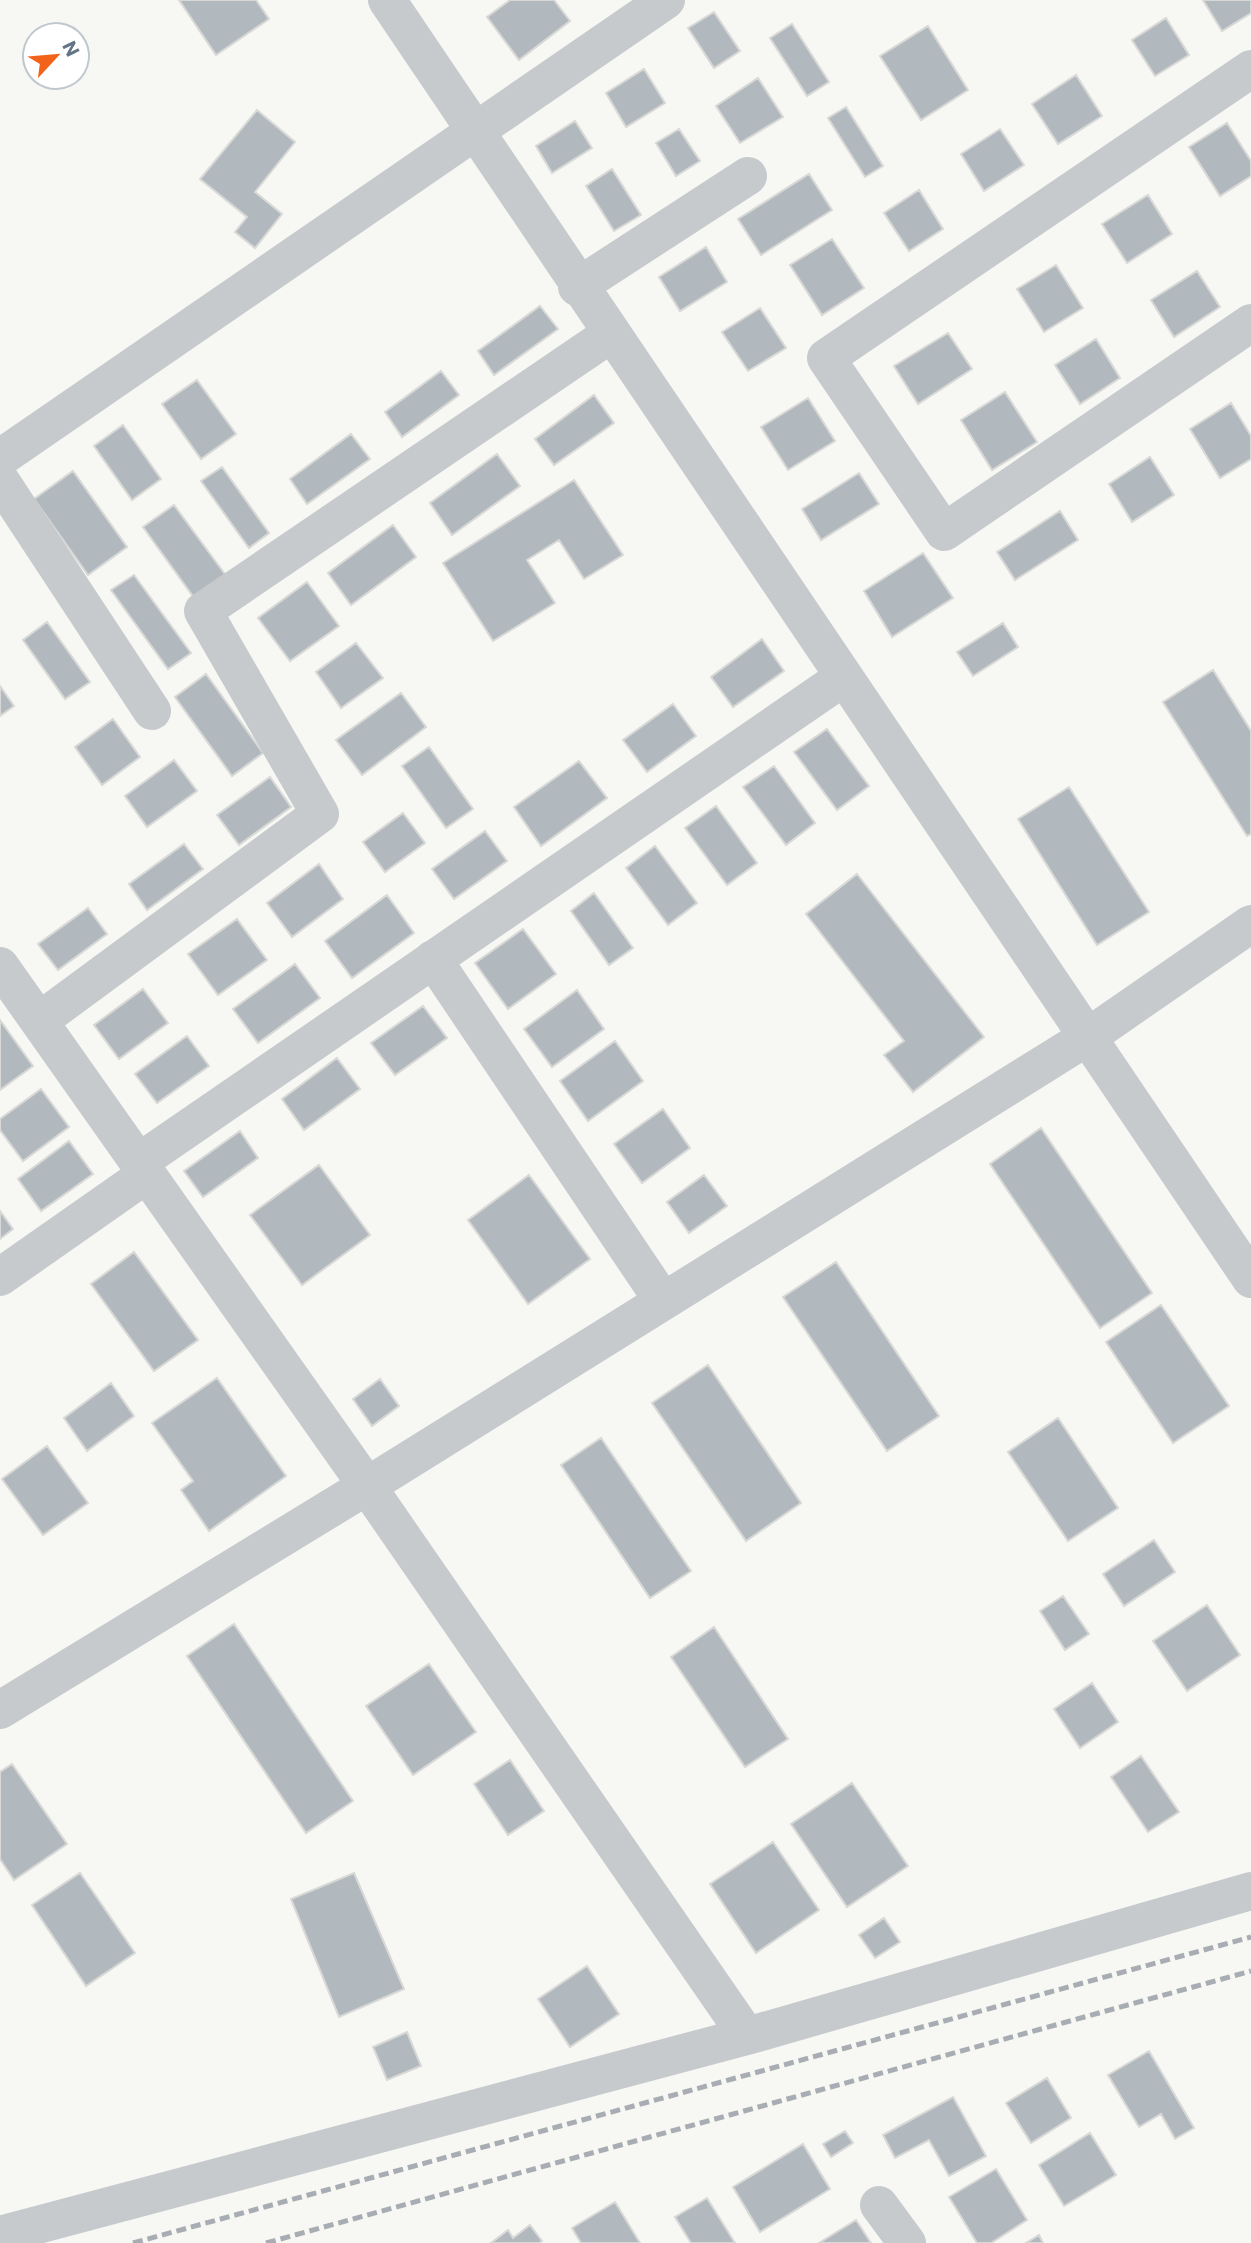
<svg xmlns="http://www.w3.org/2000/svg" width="1251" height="2243" viewBox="0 0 1251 2243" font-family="Commissioner,sans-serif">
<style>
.building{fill:#b2b9be;stroke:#d8d9d6;stroke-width:2}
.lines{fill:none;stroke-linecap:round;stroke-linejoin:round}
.minor{stroke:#c6cacd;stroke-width:38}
.tertiary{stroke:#c6cacd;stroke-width:38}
.rail{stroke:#a8adb3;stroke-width:5;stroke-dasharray:10 5;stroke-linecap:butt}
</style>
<rect width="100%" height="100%" fill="#f7f7f4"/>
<path class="building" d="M 179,0 L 256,0 L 269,19 L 216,55 Z
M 510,0 L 554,0 L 570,21 L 519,60 L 487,17 Z
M 1203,0 L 1251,0 L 1251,13 L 1222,31 Z
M 714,12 L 740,51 L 714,68 L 688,28 Z
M 1166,18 L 1189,55 L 1155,76 L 1132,40 Z
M 792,24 L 829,82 L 807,96 L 770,38 Z
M 928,26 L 968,90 L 921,120 L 880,56 Z
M 644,69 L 665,103 L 626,127 L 606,93 Z
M 1076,75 L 1102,116 L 1058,144 L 1032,104 Z
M 758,78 L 783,117 L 740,143 L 716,106 Z
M 846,107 L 883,166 L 865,177 L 828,118 Z
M 257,110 L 295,142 L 255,192 L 282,214 L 255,248 L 235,232 L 247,217 L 200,179 Z
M 575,121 L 592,148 L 552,173 L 536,146 Z
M 1227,123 L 1251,161 L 1251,176 L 1220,196 L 1189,147 Z
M 679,129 L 700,161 L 676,176 L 656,143 Z
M 1000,129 L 1024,165 L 984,191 L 961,154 Z
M 612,169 L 641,215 L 614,231 L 586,186 Z
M 809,174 L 832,210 L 761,255 L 738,219 Z
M 919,190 L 943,229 L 909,251 L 884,213 Z
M 1148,195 L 1172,234 L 1127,263 L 1102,224 Z
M 832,239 L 864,288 L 822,315 L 790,265 Z
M 706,247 L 727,282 L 680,311 L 659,277 Z
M 1056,265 L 1083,308 L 1044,332 L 1017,289 Z
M 1197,271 L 1220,307 L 1174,337 L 1151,300 Z
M 540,306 L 558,329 L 494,375 L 478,351 Z
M 760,308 L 786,348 L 748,371 L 722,332 Z
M 948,333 L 972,369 L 918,404 L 894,366 Z
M 1096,339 L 1120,378 L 1080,404 L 1055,365 Z
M 441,371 L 459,395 L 402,437 L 385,412 Z
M 197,380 L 236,434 L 201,459 L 162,404 Z
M 1005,392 L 1037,442 L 992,470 L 961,420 Z
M 594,395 L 614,423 L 554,465 L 535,439 Z
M 808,398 L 835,441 L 788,470 L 761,427 Z
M 1231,403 L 1251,436 L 1251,459 L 1220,478 L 1190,429 Z
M 123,425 L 161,479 L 132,500 L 94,446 Z
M 351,434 L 370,459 L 307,504 L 290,479 Z
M 497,454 L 520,486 L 452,535 L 430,503 Z
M 1150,457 L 1174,495 L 1132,522 L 1109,484 Z
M 222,467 L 269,533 L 249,548 L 201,481 Z
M 73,471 L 127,547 L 88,575 L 34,499 Z
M 859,473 L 879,504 L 821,540 L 802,509 Z
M 574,480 L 623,555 L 584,579 L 559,540 L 527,560 L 555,603 L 493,641 L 443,563 Z
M 174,505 L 227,577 L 195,599 L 143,527 Z
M 1060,511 L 1078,540 L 1015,580 L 997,552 Z
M 393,525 L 416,557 L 351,605 L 328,573 Z
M 923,553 L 953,598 L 892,637 L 864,591 Z
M 134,575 L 191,653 L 168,669 L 111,590 Z
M 307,582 L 339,626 L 290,661 L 258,618 Z
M 47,622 L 90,682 L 65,699 L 23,640 Z
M 1003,623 L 1018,647 L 973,676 L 957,652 Z
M 762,639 L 784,671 L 733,707 L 711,677 Z
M 356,643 L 383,678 L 341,708 L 316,672 Z
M 1213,670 L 1251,731 L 1251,834 L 1247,836 L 1163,702 Z
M 206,674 L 263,753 L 232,776 L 175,697 Z
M 0,686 L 14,706 L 0,716 Z
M 401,693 L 426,727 L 362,775 L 336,740 Z
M 673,704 L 696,736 L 647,772 L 623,740 Z
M 113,719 L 140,757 L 102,785 L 75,747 Z
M 827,729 L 869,786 L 837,810 L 794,752 Z
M 429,747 L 473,809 L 446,828 L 402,766 Z
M 174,760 L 197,791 L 147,827 L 125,796 Z
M 579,761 L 607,798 L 541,846 L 514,807 Z
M 774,766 L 815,823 L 786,845 L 743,787 Z
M 270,777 L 291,807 L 239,845 L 217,815 Z
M 1069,787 L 1149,912 L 1097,945 L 1018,819 Z
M 716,806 L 757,863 L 727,885 L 685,828 Z
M 403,813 L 425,843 L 385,872 L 363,842 Z
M 485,831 L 507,861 L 454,899 L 432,869 Z
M 184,844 L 203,869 L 147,910 L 129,884 Z
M 655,846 L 697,903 L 668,925 L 626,868 Z
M 319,864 L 343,899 L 292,937 L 267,903 Z
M 857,874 L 984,1037 L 913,1092 L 884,1055 L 904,1041 L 806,914 Z
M 594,893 L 633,948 L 609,965 L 571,911 Z
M 387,895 L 414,933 L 352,978 L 325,941 Z
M 88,908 L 107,934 L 58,970 L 38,944 Z
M 237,919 L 267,960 L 218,995 L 188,954 Z
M 523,929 L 556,974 L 508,1009 L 475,963 Z
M 295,964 L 320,998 L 258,1043 L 233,1009 Z
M 143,989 L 168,1023 L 119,1059 L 94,1025 Z
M 577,990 L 604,1029 L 552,1067 L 524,1029 Z
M 423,1006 L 447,1038 L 395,1075 L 371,1043 Z
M 0,1020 L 33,1066 L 0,1090 Z
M 187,1036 L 209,1066 L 157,1103 L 135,1074 Z
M 615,1041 L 643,1081 L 588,1121 L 560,1081 Z
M 337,1058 L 360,1089 L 304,1130 L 282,1099 Z
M 41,1089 L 69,1127 L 23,1161 L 0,1130 L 0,1119 Z
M 663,1109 L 690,1148 L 642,1183 L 614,1144 Z
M 1041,1128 L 1152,1293 L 1100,1328 L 990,1164 Z
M 240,1131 L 258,1158 L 203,1197 L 184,1171 Z
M 69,1141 L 93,1174 L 41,1211 L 18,1179 Z
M 319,1165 L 370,1235 L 302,1285 L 250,1215 Z
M 529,1175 L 590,1259 L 528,1304 L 468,1220 Z
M 704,1175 L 727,1206 L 689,1233 L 667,1202 Z
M 0,1211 L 13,1229 L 0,1239 Z
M 134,1252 L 198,1340 L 154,1371 L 91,1284 Z
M 836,1262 L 939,1416 L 887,1451 L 783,1297 Z
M 1161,1305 L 1229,1406 L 1173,1443 L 1106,1342 Z
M 708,1365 L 801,1503 L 746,1541 L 652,1403 Z
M 217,1378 L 286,1476 L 209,1531 L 181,1490 L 193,1481 L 152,1423 Z
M 380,1379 L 399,1406 L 372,1426 L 353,1399 Z
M 111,1383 L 134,1416 L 87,1451 L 64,1418 Z
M 1058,1418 L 1118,1508 L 1068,1541 L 1008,1452 Z
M 601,1438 L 691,1571 L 650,1598 L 561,1465 Z
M 47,1446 L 88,1503 L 43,1535 L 2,1479 Z
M 1154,1540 L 1175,1572 L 1124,1606 L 1103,1574 Z
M 1063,1596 L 1089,1634 L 1065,1650 L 1040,1611 Z
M 1207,1605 L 1240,1655 L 1187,1691 L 1153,1641 Z
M 234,1624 L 353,1801 L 306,1833 L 187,1656 Z
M 714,1627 L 788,1739 L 745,1767 L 671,1657 Z
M 429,1664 L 476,1732 L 413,1775 L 366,1706 Z
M 1092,1683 L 1118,1722 L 1080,1748 L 1054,1709 Z
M 1141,1756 L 1179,1812 L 1148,1832 L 1111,1777 Z
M 510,1760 L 544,1811 L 508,1835 L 474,1784 Z
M 12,1764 L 67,1844 L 14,1880 L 0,1859 L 0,1772 Z
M 852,1783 L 908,1866 L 847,1907 L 791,1824 Z
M 773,1842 L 819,1910 L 756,1953 L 710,1884 Z
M 80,1873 L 135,1953 L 86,1986 L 32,1905 Z
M 354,1873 L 404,1989 L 339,2017 L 291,1899 Z
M 884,1918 L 900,1942 L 875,1958 L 859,1935 Z
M 587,1966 L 619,2014 L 570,2047 L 538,1999 Z
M 407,2032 L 421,2066 L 387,2080 L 373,2047 Z
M 1149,2051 L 1194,2128 L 1175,2139 L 1161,2114 L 1139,2127 L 1108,2075 Z
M 1047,2078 L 1071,2118 L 1031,2143 L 1006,2103 Z
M 953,2097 L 986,2156 L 949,2176 L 929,2140 L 895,2158 L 883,2135 Z
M 845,2131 L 853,2143 L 831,2157 L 823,2144 Z
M 1090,2133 L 1116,2175 L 1064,2206 L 1039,2165 Z
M 803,2144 L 830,2189 L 760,2232 L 733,2187 Z
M 996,2169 L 1027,2220 L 991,2243 L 977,2243 L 949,2197 Z
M 707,2198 L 735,2243 L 691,2243 L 675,2217 Z
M 615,2202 L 640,2243 L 581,2243 L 572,2228 Z
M 856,2220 L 871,2243 L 819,2243 Z
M 530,2225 L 542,2241 L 539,2243 L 491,2243 L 508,2230 L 513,2238 Z
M 1039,2235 L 1043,2243 L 1026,2243 Z"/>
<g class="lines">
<path class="minor" d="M 1251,69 L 826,358 L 944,532 L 1251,323
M 577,287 L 748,176
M 0,458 L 666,0
M 0,480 L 152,711
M 433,959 L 663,1301
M 0,966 L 367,1486 L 747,2036
M 39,1021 L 320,814 L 203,611 L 609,335
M 139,1162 L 844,677
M 0,1277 L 147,1174
M 0,1710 L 367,1486 L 1089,1036 L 1251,924
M 879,2205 L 907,2243
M 0,2235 L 747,2036 L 1251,1891"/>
<path class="tertiary" d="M 387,0 C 672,429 966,851 1251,1279"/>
<path class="rail" d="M 133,2243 L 1251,1937
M 266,2243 L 1251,1971"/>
</g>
<g transform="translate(56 56) rotate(64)"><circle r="33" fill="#ffffff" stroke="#c1c7cf" stroke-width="2"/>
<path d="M0-5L12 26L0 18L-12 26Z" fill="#f26319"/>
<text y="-10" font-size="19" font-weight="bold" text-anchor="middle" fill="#647487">N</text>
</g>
</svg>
